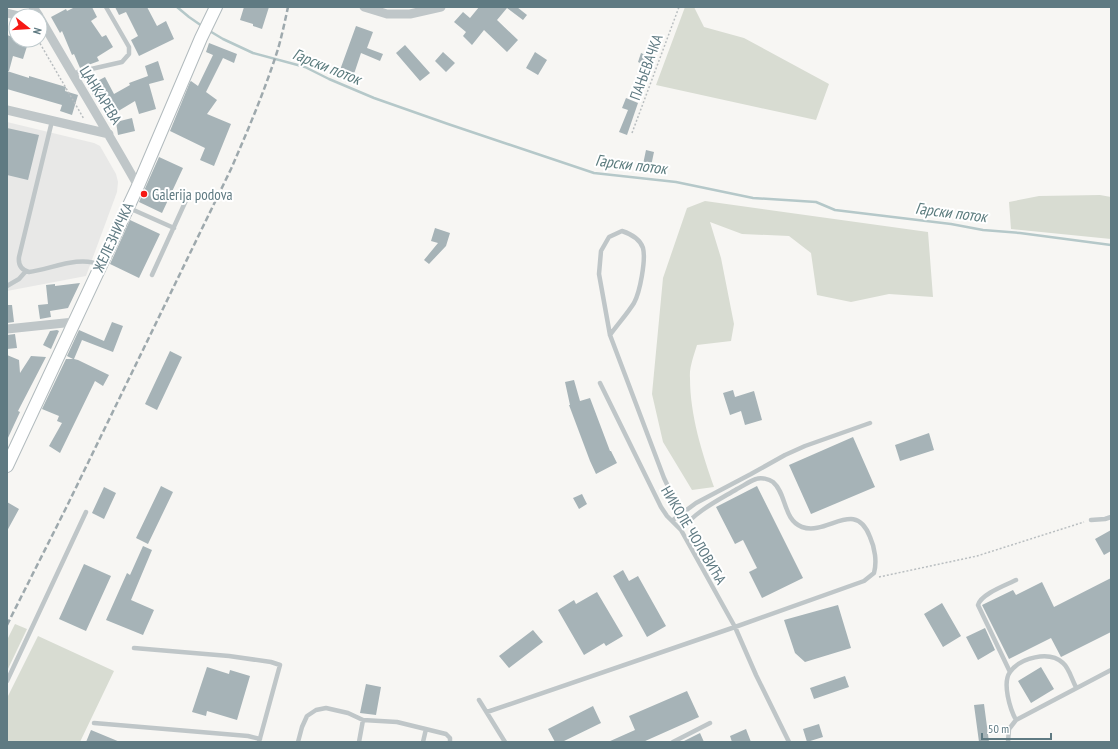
<svg xmlns="http://www.w3.org/2000/svg" width="1118" height="749" viewBox="0 0 1118 749" font-family="'PT Sans Narrow',sans-serif">
<style>
.built{fill:#e8e8e7}
.green{fill:#d8dcd2}
.lines{fill:none;stroke-linecap:round;stroke-linejoin:round}
.stream{stroke:#b5c8c9;stroke-width:2.5}
.building{fill:#a6b3b7}
.secondary-casing{stroke:#b1babd;stroke-width:14}
.path{stroke:#b9bec0;stroke-width:1.5;stroke-dasharray:2 2;stroke-linecap:butt}
.lane{stroke:#bfc6c8;stroke-width:4.5}
.street{stroke:#bfc6c8;stroke-width:9}
.secondary{stroke:#fff;stroke-width:12}
.rail{stroke:#9ea9ad;stroke-width:2.5;stroke-dasharray:6 3;stroke-linecap:butt}
.poi-dot{fill:#f61814;stroke:#fff;stroke-width:1.5}
.labels{text-anchor:middle;dominant-baseline:central;stroke-width:4;stroke-linejoin:round;paint-order:stroke}
.street-label{font-size:15px;fill:#5f7a82;stroke:#fff}
.poi-label{font-size:15px;fill:#5f7a82;stroke:#fff;text-anchor:start}
.water-label{font-size:16px;font-style:italic;fill:#5a7b7d;stroke:#fff}
</style>
<rect width="100%" height="100%" fill="#f7f6f3"/>
<path class="built" d="M 7,122 L 94,143 L 100,146 L 116,174 L 118,182 L 117,192 L 86,276 L 7,291 Z"/>
<path class="green" d="M 685,7 L 694,7 L 704,27 L 744,38 L 829,84 L 816,120 L 656,85 Z
M 1100,195 L 1111,197 L 1111,239 L 1011,229 L 1009,202 L 1039,196 Z
M 705,201 L 928,232 L 933,297 L 889,294 L 851,302 L 817,295 L 811,253 L 789,236 L 742,234 L 710,222 L 721,258 L 734,324 L 731,341 L 697,345 C 694,355 689,368 690,378 C 690,415 702,453 714,487 L 692,490 L 663,442 L 652,394 L 663,278 L 687,208 Z
M 15,624 L 27,629 L 7,671 L 7,640 Z
M 38,636 L 114,671 L 80,742 L 7,742 L 7,698 Z"/>
<g class="lines">
<path class="stream" d="M 177,7 L 189,17 L 202,26
M 208,30 L 223,39 L 253,53 L 305,67 L 329,79 L 374,98 L 448,124 L 594,173 L 676,182 L 753,198 L 816,202 L 835,210 L 951,224 L 983,230 L 1020,233 L 1111,245"/>
</g>
<path class="building" d="M 75,7 L 92,7 L 97,17 L 91,21 L 102,37 L 106,35 L 113,47 L 97,57 L 99,61 L 80,68 L 74,54 L 72,55 L 62,31 L 60,33 L 51,17 L 66,9 L 67,11 Z
M 115,7 L 147,7 L 157,26 L 166,21 L 174,39 L 139,56 L 131,40 L 138,36 L 126,12 L 119,15 Z
M 244,7 L 269,7 L 262,29 L 253,26 L 253,24 L 240,20 Z
M 479,7 L 517,7 L 527,15 L 523,20 L 507,8 L 497,20 L 518,40 L 507,52 L 484,30 L 472,45 L 463,36 L 466,32 L 454,22 L 463,12 L 470,18 Z
M 356,26 L 373,32 L 367,48 L 383,54 L 380,61 L 361,53 L 354,74 L 340,70 Z
M 7,35 L 16,38 L 16,40 L 29,40 L 23,59 L 13,56 L 9,71 L 7,71 Z
M 209,43 L 237,54 L 234,63 L 223,58 L 206,92 L 217,100 L 207,114 L 231,124 L 214,166 L 200,160 L 205,148 L 170,131 L 190,82 L 191,81 L 198,86 L 213,55 L 206,52 Z
M 405,45 L 430,73 L 420,81 L 396,53 Z
M 443,52 L 455,63 L 446,72 L 435,61 Z
M 535,52 L 547,60 L 538,75 L 526,68 Z
M 641,53 L 650,57 L 647,66 L 638,62 Z
M 158,61 L 164,80 L 149,84 L 156,109 L 139,114 L 135,101 L 115,113 L 104,95 L 95,99 L 88,86 L 105,77 L 114,94 L 130,85 L 129,83 L 148,76 L 145,66 Z
M 7,71 L 29,78 L 29,76 L 66,87 L 65,91 L 78,95 L 72,115 L 60,111 L 62,105 L 7,89 Z
M 626,98 L 638,103 L 627,135 L 619,132 L 628,110 L 622,108 Z
M 132,118 L 135,131 L 118,135 L 116,122 Z
M 7,128 L 39,135 L 28,180 L 7,175 Z
M 646,150 L 654,152 L 650,171 L 642,169 Z
M 159,157 L 183,168 L 162,213 L 139,202 Z
M 130,220 L 160,234 L 139,278 L 110,264 Z
M 435,228 L 450,233 L 446,246 L 429,264 L 424,260 L 438,243 L 431,241 Z
M 80,283 L 68,308 L 50,311 L 51,317 L 40,319 L 38,305 L 48,304 L 46,285 L 55,284 L 55,286 Z
M 7,305 L 12,305 L 14,322 L 7,323 Z
M 112,322 L 123,326 L 113,352 L 82,340 L 74,359 L 78,360 L 109,375 L 103,386 L 95,381 L 60,453 L 49,446 L 62,423 L 57,421 L 59,416 L 42,409 L 66,359 L 73,359 L 67,356 L 79,330 L 104,341 Z
M 57,330 L 59,331 L 51,349 L 43,345 L 50,331 Z
M 15,334 L 17,348 L 7,349 L 7,335 Z
M 170,351 L 182,357 L 157,410 L 145,404 Z
M 7,355 L 19,360 L 20,373 L 31,356 L 46,357 L 18,411 L 20,412 L 7,440 Z
M 574,380 L 580,401 L 590,398 L 610,451 L 611,451 L 617,463 L 596,474 L 590,461 L 569,405 L 570,405 L 565,382 Z
M 733,390 L 735,397 L 754,391 L 762,420 L 745,425 L 741,411 L 730,415 L 723,393 Z
M 929,433 L 934,450 L 900,461 L 895,445 Z
M 853,437 L 875,487 L 811,514 L 789,465 Z
M 161,486 L 173,492 L 148,544 L 136,538 Z
M 757,486 L 803,578 L 762,598 L 749,572 L 757,568 L 743,540 L 735,544 L 716,507 Z
M 104,487 L 116,493 L 104,519 L 92,513 Z
M 582,494 L 587,504 L 579,509 L 573,498 Z
M 7,502 L 19,509 L 7,531 Z
M 1111,530 L 1111,551 L 1104,555 L 1095,539 Z
M 143,546 L 152,550 L 131,600 L 154,610 L 143,635 L 106,620 L 127,573 L 130,575 Z
M 84,564 L 111,576 L 86,631 L 59,619 Z
M 623,570 L 629,581 L 638,576 L 666,626 L 647,637 L 613,576 Z
M 1111,578 L 1111,632 L 1061,657 L 1051,638 L 1009,659 L 982,605 L 1013,590 L 1016,595 L 1042,582 L 1054,607 Z
M 597,592 L 623,636 L 606,646 L 604,643 L 584,655 L 558,610 L 574,600 L 576,604 Z
M 942,603 L 961,636 L 943,647 L 924,614 Z
M 838,605 L 851,648 L 805,662 L 795,653 L 784,620 Z
M 985,628 L 995,650 L 978,660 L 966,637 Z
M 533,630 L 543,642 L 509,668 L 499,656 Z
M 207,667 L 229,674 L 230,670 L 250,676 L 237,720 L 207,711 L 206,716 L 192,712 Z
M 1041,667 L 1054,689 L 1031,703 L 1018,681 Z
M 845,676 L 849,687 L 814,699 L 810,688 Z
M 366,684 L 381,687 L 376,715 L 360,713 Z
M 687,691 L 699,717 L 643,742 L 608,742 L 635,730 L 629,716 Z
M 984,704 L 989,742 L 979,742 L 974,705 Z
M 593,706 L 601,723 L 562,742 L 555,742 L 548,729 Z
M 819,724 L 823,737 L 807,742 L 803,729 Z
M 746,729 L 751,742 L 732,742 L 730,736 Z
M 91,730 L 120,742 L 86,742 Z
M 700,733 L 704,742 L 682,742 Z"/>
<g class="lines">
<g class="secondary-casing">
<path id="secondary" d="M 7,466 L 138,186 L 201,38 L 216,7"/>
</g>
<path class="path" d="M 38,40 L 84,119
M 632,133 L 679,7
M 879,577 L 977,556 L 1084,522"/>
<path class="lane" d="M 73,75 L 78,72 L 122,62 L 129,54 L 129,47 L 106,7
M 52,121 L 19,257 C 18,265 21,270 29,272 C 51,269 80,255 100,265
M 129,208 L 174,228
M 152,275 L 188,196
M 7,286 L 19,279 L 26,271
M 610,335 C 618,324 627,314 634,303 C 640,292 646,260 643,248 C 640,239 631,234 622,231 L 609,237 L 601,251 L 599,274 L 610,335 L 664,478 L 681,514
M 600,383 L 661,507 L 667,516 L 681,530 L 735,627 L 756,675 L 789,742
M 673,520 L 696,503 L 751,474 L 785,455 L 805,446 L 870,423
M 1091,520 L 1105,519 L 1111,517
M 134,648 L 229,656 L 271,662 L 280,665 L 259,742
M 1010,672 L 978,605 C 981,594 1006,585 1016,580
M 7,681 L 86,512
M 479,700 L 505,742
M 487,712 L 735,627 L 864,581 L 874,573 C 877,562 875,548 870,537 C 855,498 828,536 802,527 C 783,520 787,494 773,482 C 769,479 761,477 756,479 C 750,481 743,486 737,489 C 717,501 696,511 681,530
M 1016,720 C 1010,709 1002,683 1010,672 C 1020,658 1049,650 1063,663 C 1069,668 1072,680 1076,687
M 94,723 L 248,736 L 260,739
M 298,742 L 302,727 L 307,716 L 316,710 L 326,708 L 348,713 L 363,720 L 397,722 L 446,734 L 450,738 L 450,742
M 359,742 L 363,720
M 423,742 L 426,729
M 673,742 L 710,723
M 1008,742 L 1009,729 L 1016,720 L 1111,670"/>
<path class="street" d="M 33,7 L 39,16
M 364,7 L 387,14 L 410,14 L 441,7
M 7,13 L 19,16
M 40,18 C 72,74 106,129 138,186
M 7,110 L 109,134
M 7,329 L 74,322"/>
<use href="#secondary" class="secondary"/>
<path class="rail" d="M 7,625 L 66,508 L 231,169 C 248,130 265,90 278,49 C 282,35 285,21 288,7"/>
</g>
<circle class="poi-dot" cx="144" cy="194" r="4"/>
<g class="labels">
<g class="street-label">
<text transform="translate(646 67) rotate(-70)">ПАЊЕВАЧКА</text>
<text transform="translate(101 95) rotate(58)">ЦАНКАРЕВА</text>
<text transform="translate(113 237) rotate(-65)">ЖЕЛЕЗНИЧКА</text>
<text transform="translate(694 535) rotate(59)">НИКОЛЕ ЧОЛОВИЋА</text>
</g>
<g class="poi-label">
<text x="152" y="194">Galerija podova</text>
</g>
<g class="water-label">
<text transform="translate(327 66) rotate(22)">Гарски поток</text>
<text transform="translate(631 164) rotate(7)">Гарски поток</text>
<text transform="translate(951 212) rotate(7)">Гарски поток</text>
</g>
</g>
<rect width="1118" height="749" fill="none" stroke="#5f7a82" stroke-width="16"/>
<g transform="translate(28 28) rotate(107)"><circle r="19" fill="#ffffff" stroke="#bfcacd"/>
<path d="M0-3L7 15L0 10L-7 15Z" fill="#f61814"/>
<text y="-6" font-size="11" font-weight="bold" text-anchor="middle" fill="#5f7a82">N</text>
</g>
<path d="M982 733v6h69v-6" fill="none" stroke="#5f7a82" stroke-width="2"/>
<text x="988" y="733" font-size="12" fill="#5f7a82" stroke="#ffffff" stroke-width="3" paint-order="stroke">50 m</text>
</svg>
